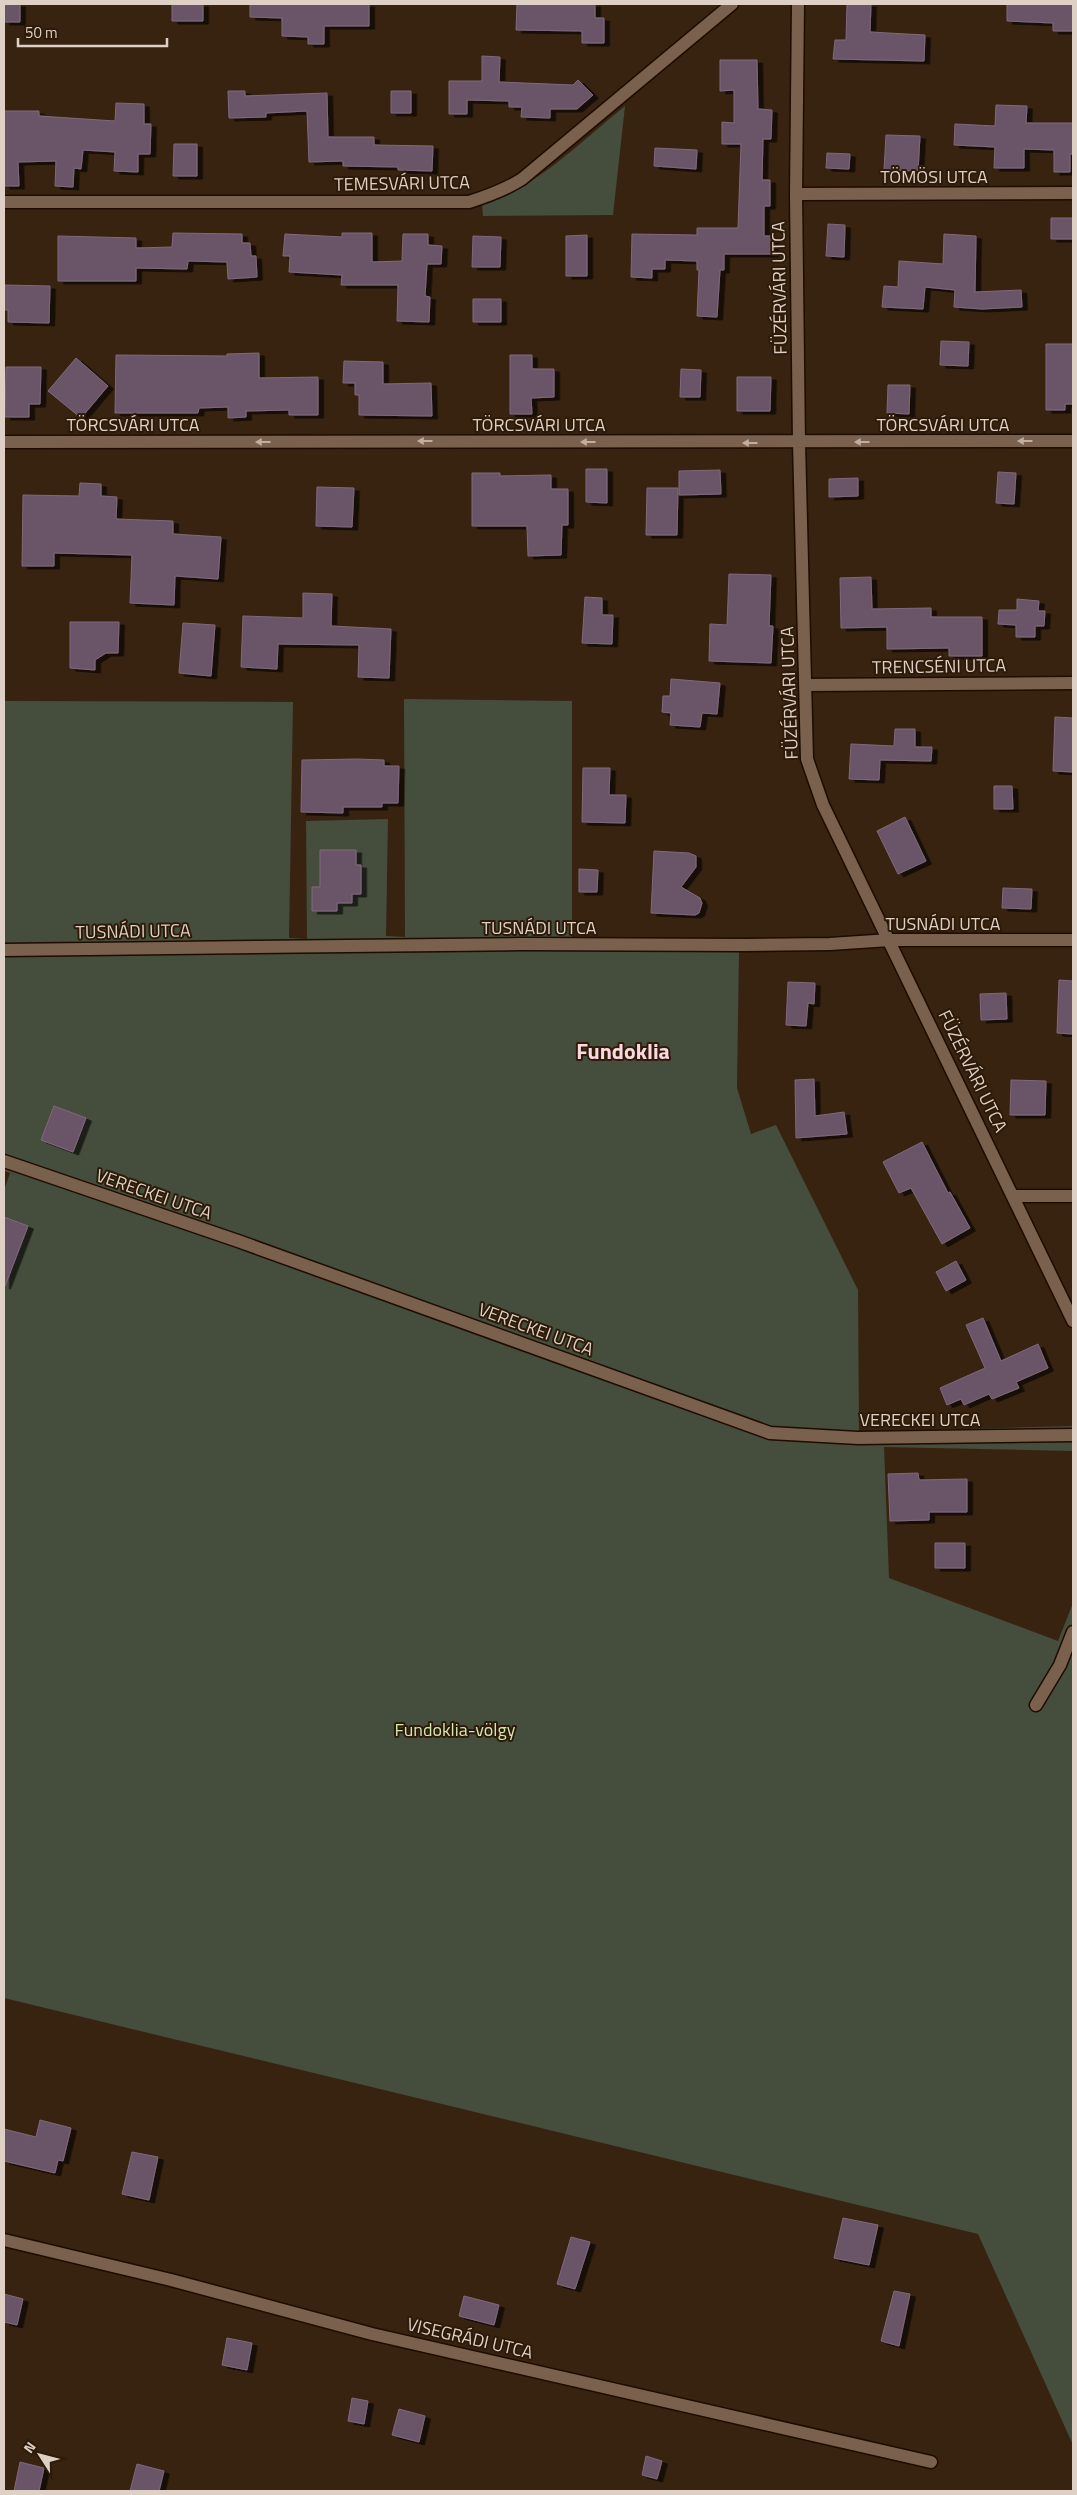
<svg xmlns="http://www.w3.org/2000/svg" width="1077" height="2495" viewBox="0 0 1077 2495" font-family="'Titillium Web',sans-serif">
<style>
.green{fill:#454d3c}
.building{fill:#6b5468;stroke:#80687d;filter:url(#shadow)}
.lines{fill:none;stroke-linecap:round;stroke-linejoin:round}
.minor-casing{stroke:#1e0c00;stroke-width:15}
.minor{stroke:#79614d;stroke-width:12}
.oneway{fill:#c0afa1}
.labels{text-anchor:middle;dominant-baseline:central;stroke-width:4;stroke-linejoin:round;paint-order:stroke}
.street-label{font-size:18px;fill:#ded0c5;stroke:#2d1a08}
.park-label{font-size:18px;fill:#d1e9b1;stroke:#2d1a08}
.district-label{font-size:22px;font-weight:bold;fill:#fbd8e1;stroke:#2d1a08}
</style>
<defs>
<filter id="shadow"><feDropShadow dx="5.5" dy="3" stdDeviation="0" flood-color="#0009"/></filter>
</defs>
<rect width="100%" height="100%" fill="#382311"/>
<path class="green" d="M 625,106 L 613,215 L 483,216 L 482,204 C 538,187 580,142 625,106 Z
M 404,699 L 572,701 L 572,948 L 739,949 L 737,1088 L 751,1134 L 776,1125 L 858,1290 L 859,1432 L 1073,1426 L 1073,1451 L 884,1447 L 889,1578 L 1058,1641 L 1073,1603 L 1073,2445 L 978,2234 L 4,1998 L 4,1190 L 10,1173 L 4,1171 L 4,701 L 293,702 L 289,938 L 307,939 L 306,821 L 388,819 L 386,936 L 405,937 Z"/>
<path class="building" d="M 4,4 L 20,4 L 20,22 L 4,22 Z
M 172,4 L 203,4 L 203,21 L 172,21 Z
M 250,4 L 369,4 L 369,26 L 324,26 L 324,44 L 308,44 L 308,37 L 282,36 L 282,18 L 250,17 Z
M 517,4 L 595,4 L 595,18 L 604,18 L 604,43 L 582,43 L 582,31 L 516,30 Z
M 847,4 L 871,4 L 870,32 L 925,35 L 924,61 L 833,59 L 835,40 L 846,40 Z
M 1007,4 L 1073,4 L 1073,31 L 1053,31 L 1053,23 L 1007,21 Z
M 482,56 L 500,57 L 499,82 L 573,85 L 578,80 L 593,95 L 577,109 L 550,109 L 550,118 L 521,117 L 522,107 L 509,107 L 509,101 L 467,100 L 467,114 L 449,114 L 449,81 L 482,81 Z
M 720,60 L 757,60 L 758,109 L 772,110 L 771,139 L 763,139 L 762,180 L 770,180 L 770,206 L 764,206 L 764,236 L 773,236 L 773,254 L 724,254 L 724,270 L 720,270 L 717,317 L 697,316 L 699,270 L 697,270 L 697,261 L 665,260 L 665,269 L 652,269 L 652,278 L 631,277 L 632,234 L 697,235 L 697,228 L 738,228 L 741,144 L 722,144 L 722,122 L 734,123 L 734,90 L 720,91 Z
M 228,91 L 245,91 L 245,96 L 327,93 L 328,137 L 374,137 L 374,145 L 433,146 L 432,171 L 398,170 L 398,167 L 343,166 L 343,161 L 309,162 L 307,111 L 266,113 L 266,117 L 229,118 Z
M 391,91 L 411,91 L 411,113 L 391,113 Z
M 116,103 L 144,104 L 144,124 L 151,124 L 150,154 L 138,154 L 138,172 L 114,171 L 115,152 L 83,150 L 81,169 L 74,168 L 73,187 L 55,186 L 56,161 L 18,162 L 19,186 L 4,186 L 4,111 L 39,111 L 39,116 L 115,121 Z
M 996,105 L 1027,106 L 1026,123 L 1073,123 L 1073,154 L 1070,154 L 1070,172 L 1054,172 L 1054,150 L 1024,149 L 1024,168 L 994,168 L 995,147 L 954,145 L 955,124 L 995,126 Z
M 886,135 L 920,136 L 918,171 L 884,170 Z
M 174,144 L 197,144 L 197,176 L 173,176 Z
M 655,148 L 697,150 L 696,169 L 654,166 Z
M 827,153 L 850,154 L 849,169 L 826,168 Z
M 1051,218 L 1073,218 L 1073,239 L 1051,239 Z
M 828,224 L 845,225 L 844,257 L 826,256 Z
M 173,233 L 242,234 L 242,243 L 250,243 L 251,256 L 256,256 L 257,277 L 228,279 L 227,262 L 188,261 L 187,269 L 136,268 L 136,281 L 58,281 L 58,236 L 136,238 L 136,248 L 172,247 Z
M 342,233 L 372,233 L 372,262 L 402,261 L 403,234 L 428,234 L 428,245 L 442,246 L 441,264 L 427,264 L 425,296 L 430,297 L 429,322 L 397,321 L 398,285 L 341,285 L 342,275 L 289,272 L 290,256 L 283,256 L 285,234 L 342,237 Z
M 944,234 L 976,236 L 975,292 L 1021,290 L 1022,307 L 982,309 L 954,307 L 955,290 L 925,287 L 923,309 L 882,307 L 884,286 L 898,287 L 899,261 L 943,264 Z
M 587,235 L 587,276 L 566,276 L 566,236 Z
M 473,236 L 501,237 L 500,267 L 472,267 Z
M 4,285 L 50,286 L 49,323 L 8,322 L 8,310 L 4,310 Z
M 473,299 L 501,299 L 501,322 L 473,322 Z
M 941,341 L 969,342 L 968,366 L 940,365 Z
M 1046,344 L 1073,344 L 1073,404 L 1065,404 L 1065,410 L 1046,410 Z
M 259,353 L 259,378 L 318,377 L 318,415 L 289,415 L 289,410 L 246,411 L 246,417 L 228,418 L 228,407 L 199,408 L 198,413 L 115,413 L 116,355 L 227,356 L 227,354 Z
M 510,355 L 532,355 L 532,369 L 554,369 L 554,397 L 531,398 L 532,414 L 510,414 Z
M 76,358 L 108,386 L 81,418 L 48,391 Z
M 344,361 L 383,362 L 383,384 L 431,383 L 432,416 L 359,415 L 359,395 L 355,395 L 355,383 L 343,383 Z
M 6,367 L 41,367 L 40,404 L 29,404 L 29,417 L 5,417 Z
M 681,369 L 701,370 L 700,397 L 680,397 Z
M 737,377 L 771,377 L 770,411 L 737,411 Z
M 888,385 L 910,385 L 909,414 L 887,413 Z
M 586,469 L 607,469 L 607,503 L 586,502 Z
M 720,470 L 721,494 L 679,495 L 679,471 Z
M 998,472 L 1016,473 L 1014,504 L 996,503 Z
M 472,473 L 500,473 L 500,476 L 551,475 L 551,489 L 568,489 L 568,525 L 562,525 L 561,555 L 528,556 L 527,526 L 472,526 Z
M 858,478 L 858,496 L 829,497 L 829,479 Z
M 80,483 L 101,484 L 101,496 L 117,497 L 116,519 L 173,521 L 173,534 L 221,537 L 218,579 L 175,576 L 174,605 L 130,603 L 132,555 L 54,553 L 54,566 L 22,566 L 23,495 L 79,496 Z
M 317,487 L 354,488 L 352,527 L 316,526 Z
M 647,488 L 678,488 L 677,535 L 646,535 Z
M 729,574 L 771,575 L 769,626 L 773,626 L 771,663 L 709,661 L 710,624 L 727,625 Z
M 871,577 L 872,609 L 931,608 L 931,617 L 982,617 L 982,656 L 949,656 L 949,648 L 887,649 L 887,627 L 841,628 L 840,578 Z
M 303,593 L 332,594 L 331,626 L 391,629 L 389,678 L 358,677 L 359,645 L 278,644 L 277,669 L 241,667 L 243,616 L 303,618 Z
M 585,597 L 602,598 L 602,615 L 613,615 L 612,644 L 582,643 Z
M 1017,599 L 1039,601 L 1038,611 L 1045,611 L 1044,626 L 1035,626 L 1035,637 L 1016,637 L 1016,625 L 998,624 L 999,610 L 1017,610 Z
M 70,622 L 119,622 L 118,653 L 106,653 L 95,660 L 95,670 L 70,668 Z
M 183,623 L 215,625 L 211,676 L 179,673 Z
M 671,679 L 720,683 L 717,714 L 702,713 L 700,727 L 670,725 L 671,713 L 662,712 L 663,696 L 670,696 Z
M 1055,717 L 1073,718 L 1073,772 L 1053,771 Z
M 895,729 L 915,729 L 915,747 L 932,747 L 931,761 L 880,760 L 879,780 L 849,779 L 851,744 L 894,746 Z
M 357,759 L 384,760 L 384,766 L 399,766 L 398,803 L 382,803 L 382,807 L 343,807 L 343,813 L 301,812 L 302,760 Z
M 583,768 L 610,768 L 609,795 L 626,795 L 625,823 L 582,822 Z
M 994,786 L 1012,786 L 1013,809 L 994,809 Z
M 905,817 L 926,861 L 898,874 L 877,831 Z
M 320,850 L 356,850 L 356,865 L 361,865 L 361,894 L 352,894 L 352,903 L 337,903 L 337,911 L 312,911 L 312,887 L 320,887 Z
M 654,851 L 689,853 L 696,856 L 696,867 L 681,887 L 700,898 L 702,903 L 699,913 L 695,915 L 651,913 Z
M 579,869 L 598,870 L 597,892 L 579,892 Z
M 1003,888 L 1032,889 L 1031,909 L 1002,908 Z
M 1059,980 L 1073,981 L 1073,1034 L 1057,1033 Z
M 788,982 L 815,983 L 814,1004 L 808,1003 L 806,1026 L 786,1025 Z
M 1006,993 L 1007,1019 L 981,1020 L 980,994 Z
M 814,1079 L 815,1116 L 844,1112 L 847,1134 L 796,1138 L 795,1080 Z
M 1011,1080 L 1046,1081 L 1045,1115 L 1010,1115 Z
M 54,1106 L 86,1118 L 73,1152 L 41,1140 Z
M 922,1142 L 948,1193 L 950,1192 L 970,1228 L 942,1244 L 911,1188 L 899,1193 L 883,1162 Z
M 4,1217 L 28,1226 L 5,1286 L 4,1286 Z
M 956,1261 L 966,1280 L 946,1291 L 936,1272 Z
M 983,1318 L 1001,1361 L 1038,1344 L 1048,1368 L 1016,1382 L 1019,1388 L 992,1399 L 989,1394 L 964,1405 L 961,1399 L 947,1405 L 940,1388 L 985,1368 L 966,1325 Z
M 918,1473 L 919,1480 L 967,1479 L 967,1512 L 929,1512 L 929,1520 L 890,1521 L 888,1474 Z
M 935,1543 L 965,1543 L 965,1568 L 935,1568 Z
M 40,2120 L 71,2128 L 63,2161 L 58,2160 L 55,2173 L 4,2161 L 4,2129 L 36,2137 Z
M 132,2152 L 158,2157 L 149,2200 L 122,2194 Z
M 843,2218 L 878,2225 L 869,2265 L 834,2258 Z
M 571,2237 L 590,2242 L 575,2289 L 557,2284 Z
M 894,2291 L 910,2294 L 899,2346 L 881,2341 Z
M 4,2294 L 23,2299 L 17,2325 L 4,2322 Z
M 464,2296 L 499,2305 L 494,2325 L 459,2316 Z
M 227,2338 L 252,2343 L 247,2370 L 222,2365 Z
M 352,2398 L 368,2401 L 364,2424 L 348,2421 Z
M 399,2409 L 425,2416 L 419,2442 L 392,2435 Z
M 646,2456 L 662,2461 L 657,2479 L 642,2475 Z
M 20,2462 L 44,2468 L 39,2491 L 14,2491 Z
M 137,2464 L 164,2471 L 159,2491 L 130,2491 Z"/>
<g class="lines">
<g class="minor-casing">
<path id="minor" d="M 798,4 L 796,194 L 799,443 L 807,759 L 823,805 L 1073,1321
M 796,194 L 1073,193
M 4,202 L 469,202 C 488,196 505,190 522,179 L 732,4
M 4,442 L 1073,441
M 805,685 L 1073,683
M 4,950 L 521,944 L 745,945 L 830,944 L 890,940 L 1073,940
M 4,1161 L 238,1241 L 770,1433 L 858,1438 L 1073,1435
M 1014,1196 L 1073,1196
M 1036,1705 L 1060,1665 L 1073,1632
M 4,2240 L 171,2280 L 372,2334 L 931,2462"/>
</g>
<use href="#minor" class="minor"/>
</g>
<defs><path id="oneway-solid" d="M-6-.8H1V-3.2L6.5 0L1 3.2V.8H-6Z" transform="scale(1.25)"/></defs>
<g class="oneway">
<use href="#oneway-solid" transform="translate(425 441) rotate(-180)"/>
<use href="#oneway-solid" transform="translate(1025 441) rotate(180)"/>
<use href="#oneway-solid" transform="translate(263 442) rotate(180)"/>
<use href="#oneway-solid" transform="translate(588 442) rotate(-180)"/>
<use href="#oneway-solid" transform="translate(862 442) rotate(180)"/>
<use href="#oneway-solid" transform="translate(750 443) rotate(-180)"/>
</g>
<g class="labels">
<g class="street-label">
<text x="934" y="176">TÖMÖSI UTCA</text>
<text transform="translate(402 183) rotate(-1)">TEMESVÁRI UTCA</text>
<text transform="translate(779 288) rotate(-91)">FÜZÉRVÁRI UTCA</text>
<text x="133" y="424">TÖRCSVÁRI UTCA</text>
<text x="539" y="424">TÖRCSVÁRI UTCA</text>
<text x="943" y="424">TÖRCSVÁRI UTCA</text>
<text transform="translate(939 666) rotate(-1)">TRENCSÉNI UTCA</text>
<text transform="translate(789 693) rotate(-92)">FÜZÉRVÁRI UTCA</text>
<text x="943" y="923">TUSNÁDI UTCA</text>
<text x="539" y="927">TUSNÁDI UTCA</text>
<text transform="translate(133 931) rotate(-1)">TUSNÁDI UTCA</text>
<text transform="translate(973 1071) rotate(64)">FÜZÉRVÁRI UTCA</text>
<text transform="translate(154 1194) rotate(19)">VERECKEI UTCA</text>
<text transform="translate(536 1329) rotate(20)">VERECKEI UTCA</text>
<text x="920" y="1419">VERECKEI UTCA</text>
<text transform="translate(470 2338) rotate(13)">VISEGRÁDI UTCA</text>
</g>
<g class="park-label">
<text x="455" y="1729">Fundoklia-völgy</text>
</g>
<g class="district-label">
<text x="623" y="1051">Fundoklia</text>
</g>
</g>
<rect width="1077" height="2495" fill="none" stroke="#ded0c5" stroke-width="10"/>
<g transform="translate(40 2455) rotate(306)" stroke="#2d1a08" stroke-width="4" paint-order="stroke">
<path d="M0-4L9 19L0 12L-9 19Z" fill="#ded0c5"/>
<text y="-8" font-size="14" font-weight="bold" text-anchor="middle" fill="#ded0c5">N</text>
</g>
<path d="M18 38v8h149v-8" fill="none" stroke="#ded0c5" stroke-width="2.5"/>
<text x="25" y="38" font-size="15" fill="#ded0c5" stroke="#2d1a08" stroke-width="4" paint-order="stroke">50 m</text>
</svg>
